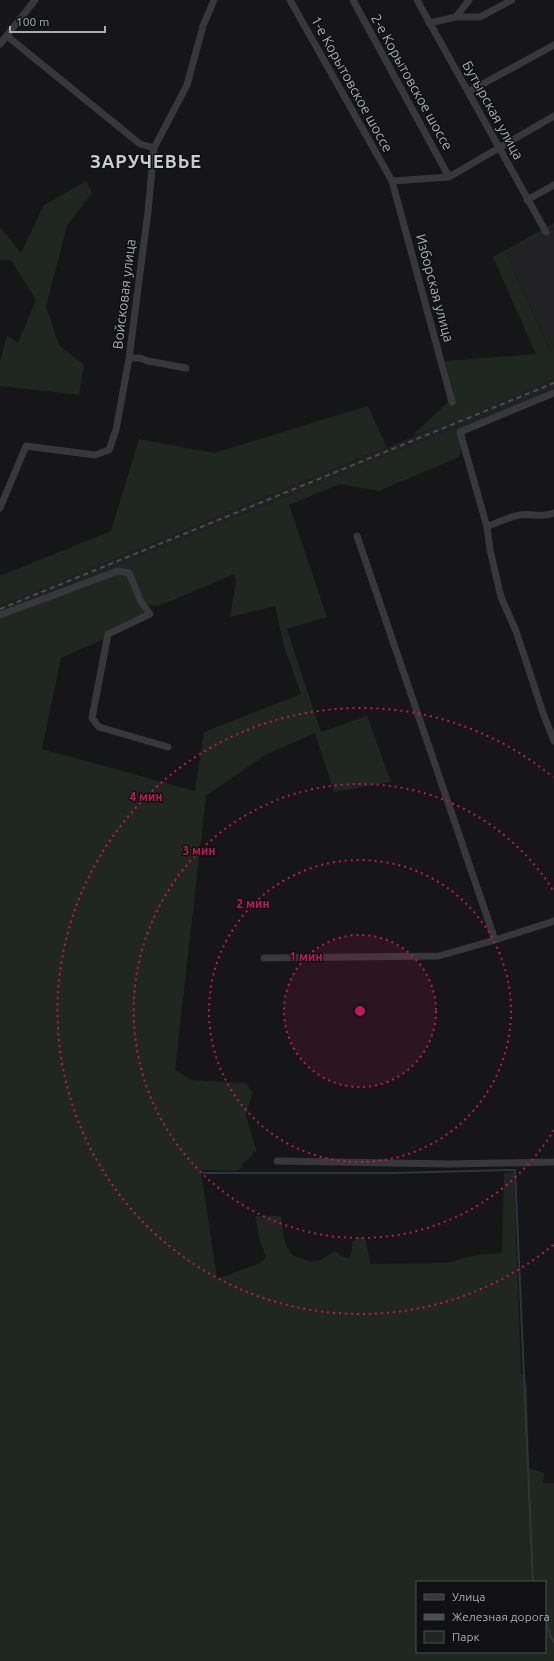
<svg xmlns="http://www.w3.org/2000/svg" width="554" height="1661" viewBox="0 0 554 1661" font-family="Ubuntu,sans-serif">
<style>
.built{fill:#222224}
.green{fill:#202721;fill-rule:evenodd}
.lines{fill:none;stroke-linecap:round;stroke-linejoin:round}
.stream{stroke:#2f353c;stroke-width:2}
.street{stroke:#37373c;stroke-width:7}
.rail{stroke:#4c4d53;stroke-width:2;stroke-dasharray:5 4;stroke-linecap:butt}
.ring{fill:none;stroke:#c2185b;stroke-width:2;stroke-dasharray:2 4}
.labels{text-anchor:middle;dominant-baseline:central;stroke-width:3;stroke-linejoin:round;paint-order:stroke}
.street-label{font-size:14px;fill:#a8acb6;stroke:#111012}
.district-label{font-size:18px;font-weight:bold;letter-spacing:1px;fill:#c9cbd2;stroke:#111012}
.centre{fill:#c2185b;stroke:#111012;stroke-width:2}
.ring-label{font-size:12px;text-anchor:middle;font-weight:bold;fill:#c2185b;stroke:#111012;stroke-width:3;stroke-linejoin:round;paint-order:stroke}
</style>
<rect width="100%" height="100%" fill="#161517"/>
<path class="built" d="M 554,228 L 554,351 L 551,352 L 506,253 Z
M 554,379 L 554,388 L 0,613 L 0,606 Z"/>
<path class="green" d="M 86,181 L 92,193 L 67,226 L 46,306 L 59,345 L 84,365 L 79,395 L 0,386 L 0,361 L 7,335 L 18,343 L 36,300 L 11,260 L 0,260 L 0,227 L 21,253 L 44,205 Z
M 554,223 L 554,228 L 506,253 L 550,351 L 554,350 L 554,379 L 454,421 L 412,436 L 454,396 L 445,361 L 536,354 L 493,257 Z
M 554,388 L 554,395 L 466,432 L 459,457 L 379,491 L 340,484 L 289,505 L 327,617 L 287,629 L 321,732 L 367,716 L 391,782 L 334,792 L 315,733 L 265,755 L 206,796 L 175,1070 L 191,1080 L 245,1083 L 253,1092 L 246,1115 L 257,1153 L 253,1151 L 253,1155 L 242,1164 L 243,1167 L 236,1171 L 201,1170 L 217,1279 L 260,1263 L 266,1257 L 260,1241 L 255,1216 L 281,1216 C 282,1226 284,1249 293,1255 C 295,1257 299,1257 302,1258 C 307,1261 311,1262 317,1261 C 324,1260 328,1254 336,1251 L 341,1256 L 349,1258 L 352,1250 L 352,1242 L 359,1237 L 366,1240 L 370,1264 L 446,1263 L 477,1255 L 502,1253 L 504,1173 L 514,1172 L 521,1374 L 525,1377 L 527,1387 L 529,1468 L 544,1473 L 543,1483 L 554,1483 L 554,1661 L 0,1661 L 0,613 ZM 234,574 L 236,581 L 230,617 L 275,606 L 284,646 L 301,694 L 204,732 L 195,791 L 42,749 L 61,658 L 104,639 L 107,630 L 144,613 L 128,575 L 146,605 L 159,606 ZM 417,1582 L 545,1582 L 545,1652 L 417,1652 Z
M 368,406 L 387,447 L 0,606 L 0,576 L 111,531 L 139,439 L 214,453 Z"/>
<g class="lines">
<path class="stream" d="M 203,1173 L 393,1173 L 515,1170 L 533,1582
M 545,1621 L 551,1637 L 554,1642"/>
<path class="street" d="M 290,0 L 392,181 L 452,402
M 353,0 L 449,177
M 417,0 L 546,232
M 456,17 L 469,0
M 429,23 L 456,17 L 480,17 L 512,0
M 7,36 L 140,144 L 154,148
M 0,44 L 35,0
M 468,92 L 554,45
M 392,181 L 449,177 L 554,116
M 527,200 L 554,185
M 129,358 L 140,358 L 148,361 L 186,368
M 554,393 L 460,432 L 487,527 L 490,550 L 501,597 L 516,631 L 543,713 L 554,741
M 0,508 L 26,446 L 95,455 L 109,450 L 116,430 L 129,358 L 148,212 L 154,148 L 187,85 L 203,26 L 214,0
M 487,527 C 498,522 508,517 520,515 C 532,513 542,518 554,513
M 357,536 L 495,940
M 0,615 L 118,571 L 129,573 L 141,602 L 150,614 L 108,634 L 92,718 L 99,727 L 168,747
M 264,958 L 439,956 L 495,940 L 554,921
M 277,1161 L 450,1164 L 554,1162"/>
<path class="rail" d="M 0,609 L 554,383"/>
</g>
<circle cx="360" cy="1011" r="76" fill="#c2185b" fill-opacity=".12"/>
<g class="ring">
<circle cx="360" cy="1011" r="76"/>
<circle cx="360" cy="1011" r="151"/>
<path d="M554 1130A227 227 0 1 1 554 892"/>
<path d="M553 1245A303 303 0 1 1 553 777"/>
</g>
<g class="labels">
<g class="street-label">
<text transform="translate(412 82) rotate(61)">2-е Корытовское шоссе</text>
<text transform="translate(352 84) rotate(61)">1-е Корытовское шоссе</text>
<text transform="translate(493 110) rotate(61)">Бутырская улица</text>
<text transform="translate(435 288) rotate(75)">Изборская улица</text>
<text transform="translate(124 294) rotate(-83)">Войсковая улица</text>
</g>
<g class="district-label">
<text x="146" y="161">ЗАРУЧЕВЬЕ</text>
</g>
</g>
<circle cx="360" cy="1011" r="6" class="centre"/>
<g class="ring-label">
<text x="146" y="801">4 мин</text>
<text x="199" y="855">3 мин</text>
<text x="253" y="908">2 мин</text>
<text x="306" y="961">1 мин</text>
</g>
<rect x="416" y="1581" width="130" height="72" fill="#111012" stroke="#4d4e54"/>
<rect x="424" y="1594" width="20" height="6" fill="#37373c" stroke="#4d4e54"/>
<text x="452" y="1601" font-size="12" fill="#a8acb6">Улица</text>
<rect x="424" y="1614" width="20" height="6" fill="#4c4d53" stroke="#4d4e54"/>
<text x="452" y="1621" font-size="12" fill="#a8acb6">Железная дорога</text>
<rect x="424" y="1631" width="20" height="12" fill="#202721" stroke="#4d4e54"/>
<text x="452" y="1641" font-size="12" fill="#a8acb6">Парк</text>
<path d="M10 26v6h95v-6" fill="none" stroke="#a8acb6" stroke-width="2"/>
<text x="16" y="26" font-size="12" fill="#a8acb6" stroke="#111012" stroke-width="3" paint-order="stroke">100 m</text>
</svg>
